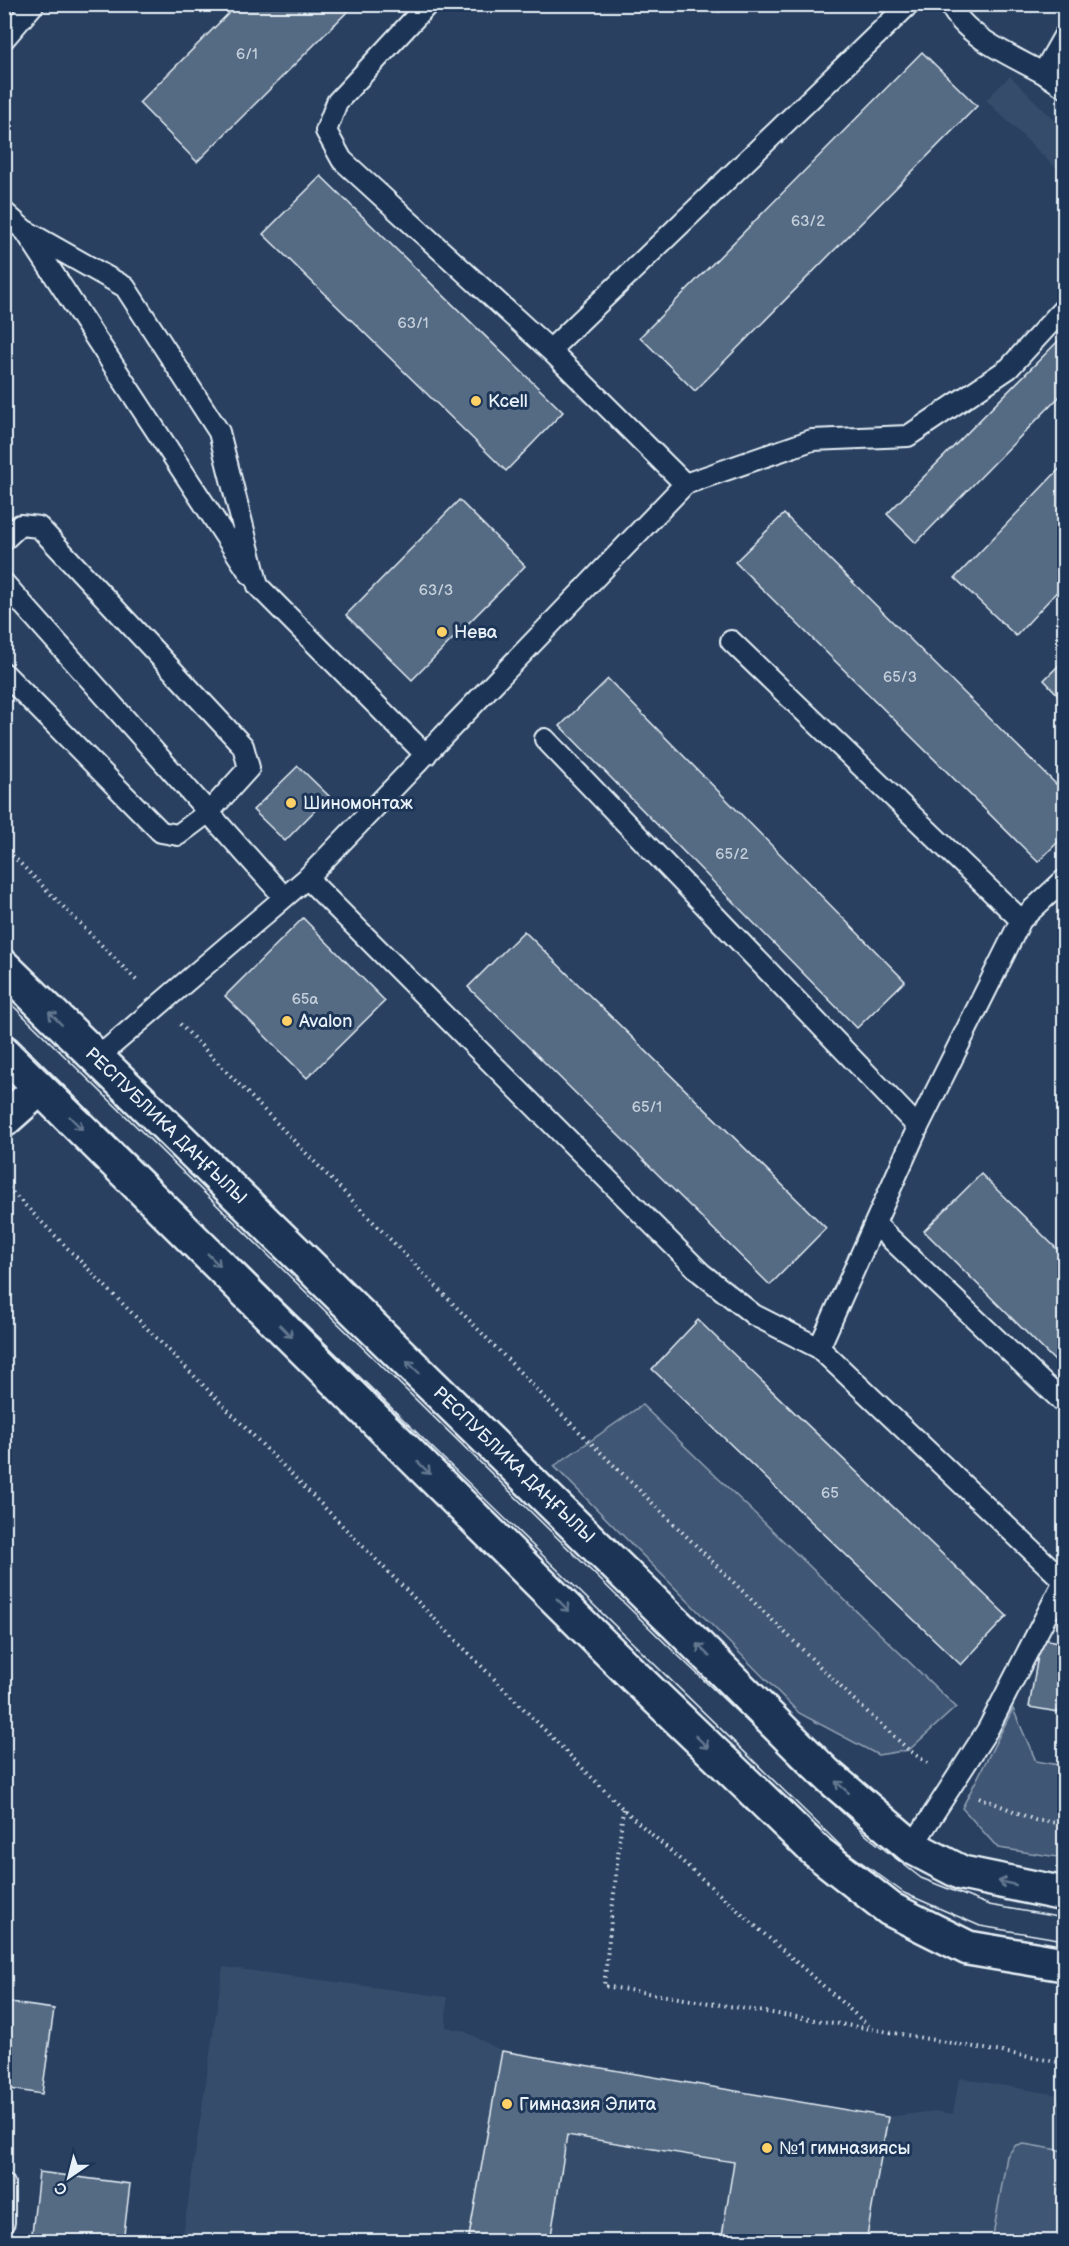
<svg xmlns="http://www.w3.org/2000/svg" width="1069" height="2246" viewBox="0 0 1069 2246" font-family="'Balsamiq Sans',sans-serif">
<style>
.built{fill:#364d6b}
.green{fill:#415774;stroke:#94a4b6;stroke-width:1.5}
.building{fill:#556a83;stroke:#e8f1f8;stroke-width:1.5}
.lines{fill:none;stroke-linecap:round;stroke-linejoin:round}
.lane-casing{stroke:#e8f1f8;stroke-width:24}
.street-casing{stroke:#e8f1f8;stroke-width:38}
.secondary-casing{stroke:#e8f1f8;stroke-width:38}
.path{stroke:#e8f1f8;stroke-width:4;stroke-dasharray:1.5 4.5;stroke-linecap:butt}
.lane{stroke:#1d3557;stroke-width:20}
.street{stroke:#1d3557;stroke-width:33}
.secondary{stroke:#1d3557;stroke-width:33}
.tram{stroke:#e8f1f8;stroke-width:1.5}
.oneway{stroke:#64778f}
.poi-dot{fill:#ffd166;stroke:#1d3557;stroke-width:2}
.labels{text-anchor:middle;dominant-baseline:central;stroke-width:6;stroke-linejoin:round;paint-order:stroke}
.number-label{font-size:15px;fill:#c3cfdb}
.poi-label{font-size:18px;fill:#e8f1f8;stroke:#1d3557;text-anchor:start}
.street-label{font-size:18px;fill:#e8f1f8;stroke:#1d3557}
</style>
<rect width="100%" height="100%" fill="#294061"/>
<filter id="ink" filterUnits="userSpaceOnUse"><feTurbulence type="fractalNoise" baseFrequency=".0167" numOctaves="2"/><feDisplacementMap in="SourceGraphic" scale="12" xChannelSelector="R" yChannelSelector="G"/><feConvolveMatrix kernelMatrix="1 2 1 2 8 2 1 2 1" color-interpolation-filters="sRGB"/></filter>
<g filter="url(#ink)">
<path class="built" d="M 1010,76 L 1064,130 L 1064,176 L 986,100 Z
M 223,1967 L 447,1997 L 446,2027 L 464,2031 L 502,2051 L 888,2117 L 934,2111 L 953,2114 L 959,2078 L 1064,2096 L 1064,2241 L 182,2242 Z"/>
<path class="green" d="M 642,1405 L 956,1707 L 909,1750 L 878,1755 L 799,1713 L 554,1466 Z
M 1013,1709 L 1036,1761 L 1064,1766 L 1064,1858 L 998,1848 L 962,1808 Z
M 1024,2144 L 1064,2151 L 1064,2241 L 992,2241 L 1007,2156 L 1016,2145 Z"/>
<path class="building" d="M 238,4 L 355,4 L 197,162 L 139,103 Z
M 712,4 L 727,4 L 719,12 Z
M 922,52 L 977,106 L 695,391 L 640,337 Z
M 321,176 L 563,412 L 506,471 L 263,234 Z
M 1064,335 L 1064,392 L 916,543 L 887,514 Z
M 1064,464 L 1064,584 L 1016,636 L 955,578 Z
M 459,500 L 525,566 L 412,680 L 346,615 Z
M 784,514 L 1064,792 L 1064,836 L 1038,862 L 735,562 Z
M 1064,660 L 1064,701 L 1044,680 Z
M 608,679 L 905,981 L 857,1028 L 560,726 Z
M 298,766 L 329,796 L 285,841 L 253,810 Z
M 303,918 L 385,1001 L 307,1078 L 225,996 Z
M 524,931 L 826,1228 L 770,1285 L 468,987 Z
M 981,1174 L 1064,1256 L 1064,1370 L 924,1231 Z
M 698,1320 L 1007,1616 L 961,1665 L 652,1369 Z
M 1041,1639 L 1064,1643 L 1064,1713 L 1029,1707 Z
M 4,2002 L 54,2009 L 42,2094 L 4,2088 Z
M 502,2051 L 888,2117 L 866,2242 L 721,2242 L 734,2162 L 567,2135 L 550,2242 L 468,2242 Z
M 39,2172 L 130,2184 L 123,2242 L 31,2242 Z"/>
<g class="lines">
<g class="lane-casing">
<path id="lane" d="M 428,4 L 337,102 L 326,131 L 342,160 L 550,350 L 909,4
M 950,4 C 963,36 1014,57 1043,73
M 1064,36 L 1043,73 L 1064,87
M 4,39 L 34,4
M 4,212 L 24,230 L 125,287 L 219,432 L 258,586 L 426,755
M 26,232 L 250,574
M 550,350 L 685,484
M 4,540 L 20,525 L 39,527 L 243,746 L 249,768 L 210,811 L 178,835 L 161,832 L 4,673
M 4,583 L 284,897
M 731,641 L 1021,920 L 918,1127 L 819,1348
M 545,739 L 918,1127
M 307,878 L 701,1273 L 754,1315 L 819,1348 L 1063,1580
M 1021,920 L 1064,880
M 96,1059 L 307,878 L 685,484 L 812,440 L 908,436 L 1009,368 L 1064,308
M 875,1224 L 1064,1403
M 912,1847 L 988,1729 L 1064,1581
M 4,2184 L 4,2222"/>
</g>
<g class="street-casing">
<path id="street" d="M 4,1120 L 40,1088"/>
</g>
<g class="secondary-casing">
<path id="secondary" d="M 4,967 L 681,1629 L 825,1773 L 912,1847 L 962,1873 L 1064,1894
M 4,1052 L 636,1678 L 816,1851 L 890,1909 L 968,1948 L 1064,1964"/>
</g>
<path class="path" d="M 4,847 L 139,983
M 180,1024 L 550,1403 L 852,1698 L 909,1750 L 930,1765
M 4,1184 L 623,1809 L 872,2029 L 1064,2063
M 979,1797 L 1035,1820 L 1064,1824
M 623,1809 L 604,1986 L 871,2029"/>
<use href="#lane" class="lane"/>
<use href="#street" class="street"/>
<use href="#secondary" class="secondary"/>
<path class="tram" d="M 4,997 L 667,1645 L 867,1836 L 921,1878 L 989,1905 L 1064,1918
M 4,1030 L 846,1851 L 904,1893 L 980,1926 L 1064,1940"/>
</g>
<defs><path id="oneway-shaft" d="M-6 0H5M1.5-3L5.5 0L1.5 3" fill="none" stroke-width="1.6" stroke-linecap="round" stroke-linejoin="round" transform="scale(1.5)"/></defs>
<g class="oneway">
<use href="#oneway-shaft" transform="translate(55 1018) rotate(-135)"/>
<use href="#oneway-shaft" transform="translate(76 1123) rotate(45)"/>
<use href="#oneway-shaft" transform="translate(214 1260) rotate(45)"/>
<use href="#oneway-shaft" transform="translate(286 1331) rotate(45)"/>
<use href="#oneway-shaft" transform="translate(413 1367) rotate(-136)"/>
<use href="#oneway-shaft" transform="translate(424 1468) rotate(45)"/>
<use href="#oneway-shaft" transform="translate(563 1605) rotate(45)"/>
<use href="#oneway-shaft" transform="translate(703 1650) rotate(-135)"/>
<use href="#oneway-shaft" transform="translate(702 1742) rotate(44)"/>
<use href="#oneway-shaft" transform="translate(842 1787) rotate(-139)"/>
<use href="#oneway-shaft" transform="translate(1007 1883) rotate(-167)"/>
</g>
</g>
<g class="poi-dot">
<circle cx="476" cy="401" r="6"/>
<circle cx="442" cy="632" r="6"/>
<circle cx="291" cy="803" r="6"/>
<circle cx="287" cy="1021" r="6"/>
<circle cx="507" cy="2104" r="6"/>
<circle cx="767" cy="2148" r="6"/>
</g>
<g class="labels">
<g class="number-label">
<text x="247" y="54">6/1</text>
<text x="808" y="221">63/2</text>
<text x="413" y="323">63/1</text>
<text x="436" y="590">63/3</text>
<text x="900" y="677">65/3</text>
<text x="732" y="854">65/2</text>
<text x="305" y="999">65а</text>
<text x="647" y="1107">65/1</text>
<text x="830" y="1493">65</text>
</g>
<g class="poi-label">
<text x="488" y="401">Kcell</text>
<text x="454" y="632">Нева</text>
<text x="303" y="803">Шиномонтаж</text>
<text x="299" y="1021">Avalon</text>
<text x="519" y="2104">Гимназия Элита</text>
<text x="779" y="2148">№1 гимназиясы</text>
</g>
<g class="street-label">
<text transform="translate(166 1126) rotate(44)">РЕСПУБЛИКА ДАҢҒЫЛЫ</text>
<text transform="translate(514 1465) rotate(44)">РЕСПУБЛИКА ДАҢҒЫЛЫ</text>
</g>
</g>
<rect width="1069" height="2246" fill="none" stroke="#1d3557" stroke-width="24"/>
<rect x="12" y="12" width="1045" height="2222" fill="none" stroke="#e8f1f8" stroke-width="2" filter="url(#ink)"/>
<g transform="translate(69 2177) rotate(215)" stroke="#1d3557" stroke-width="4.5" paint-order="stroke">
<path d="M0-4.5L10 22L0 15L-10 22Z" fill="#e8f1f8"/>
<text y="-9" font-size="16" font-weight="bold" text-anchor="middle" fill="#e8f1f8">С</text>
</g>
</svg>
